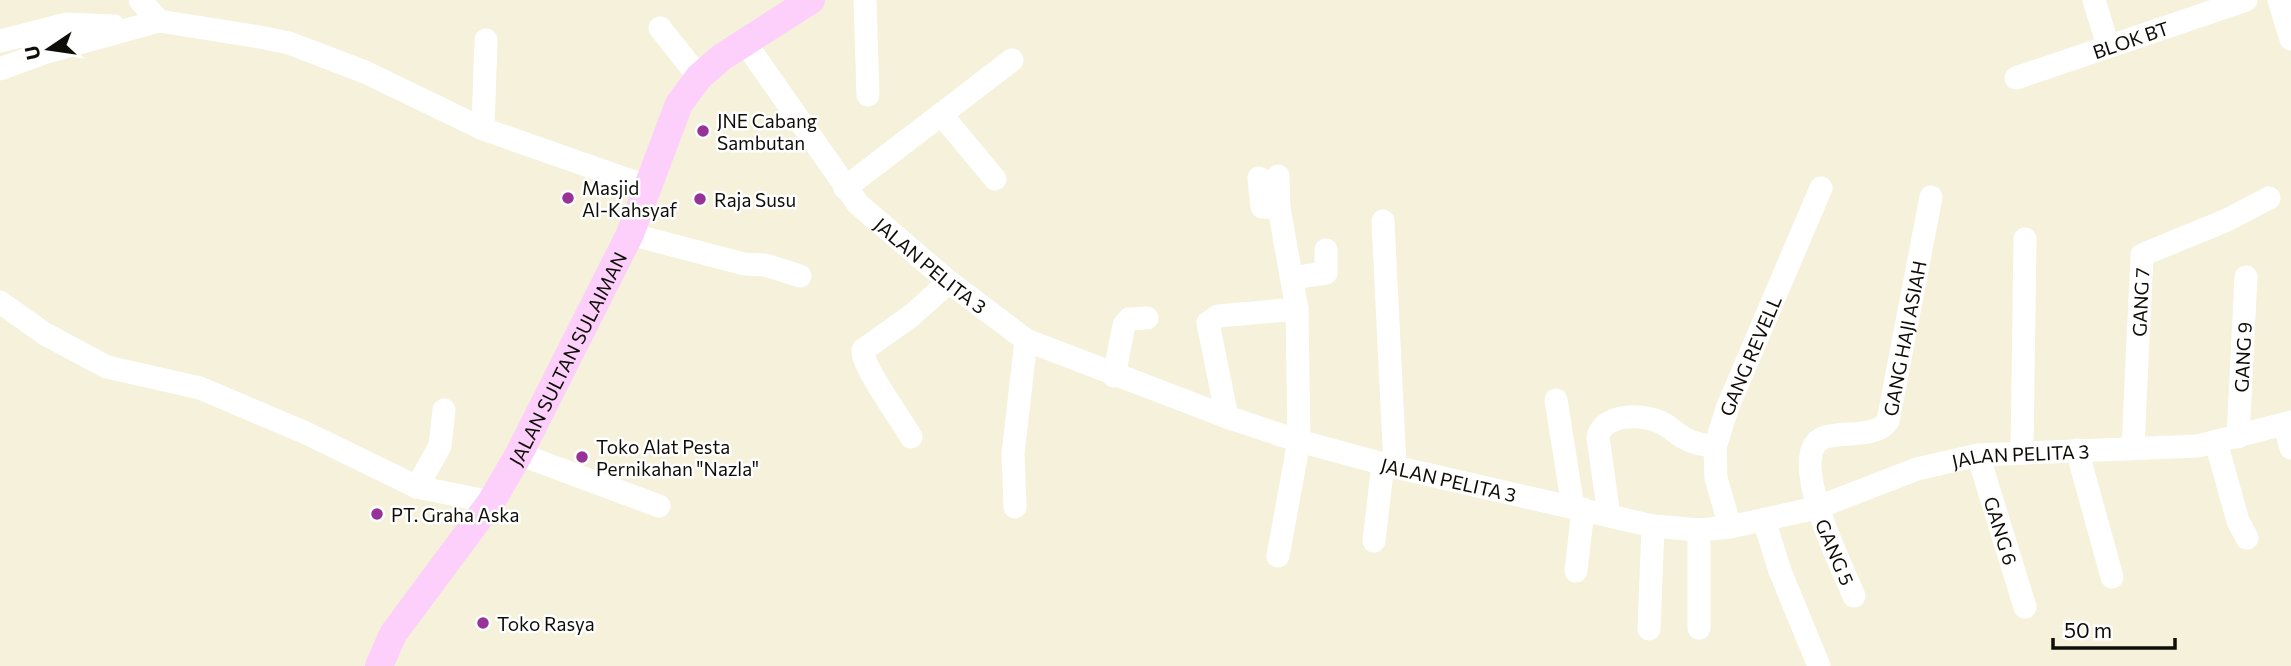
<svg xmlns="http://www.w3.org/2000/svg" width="2291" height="666" viewBox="0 0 2291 666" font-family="Commissioner,sans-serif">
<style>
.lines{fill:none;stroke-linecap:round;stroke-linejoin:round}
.minor{stroke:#fff;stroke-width:23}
.major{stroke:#fcd0fb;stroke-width:28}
.poi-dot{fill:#973398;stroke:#fff;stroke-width:2.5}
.labels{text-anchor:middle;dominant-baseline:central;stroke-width:5;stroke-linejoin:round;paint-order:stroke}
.street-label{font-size:19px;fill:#0f0d07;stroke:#fff}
.poi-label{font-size:19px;fill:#0f0d07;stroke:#fff;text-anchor:start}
</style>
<rect width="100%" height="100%" fill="#f5f1db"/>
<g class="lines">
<g class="minor">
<path d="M 140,0 L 159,21"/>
<path d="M 865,0 L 868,95"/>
<path d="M 2094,0 L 2108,46"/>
<path d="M 2279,0 L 2291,39"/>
<path d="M 660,28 L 699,77"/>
<path d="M 0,41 L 67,24 L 114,26"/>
<path id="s1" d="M 744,41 L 858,204 L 949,282 L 1026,340 L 1227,417 L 1299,441 L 1395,467 L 1653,526 L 1699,530 L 1730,527 L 1816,508 L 1917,469 L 1978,455 L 2198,446 L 2291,422"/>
<path d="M 0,69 L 47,52 L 159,21 L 260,37 L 289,43 L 365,72 L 483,129 L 649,187"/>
<path id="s2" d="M 2016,78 L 2246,0"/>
<path d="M 941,114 L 995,179"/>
<path d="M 483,129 L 486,40"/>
<path d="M 1278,176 L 1279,208 L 1297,309 L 1299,441 L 1278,556"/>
<path d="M 1259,178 L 1262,207 L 1279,208"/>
<path d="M 845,188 L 1012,60"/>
<path d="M 1383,221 L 1395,467"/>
<path d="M 630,234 L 744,264 L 765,265 L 800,276"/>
<path d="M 1292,278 L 1326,273 L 1326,250"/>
<path d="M 0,302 L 45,334 L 107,367 L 200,388 L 306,433 L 417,487 L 491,502"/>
<path d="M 1114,376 L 1124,325 L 1129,319 L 1147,318"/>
<path d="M 1556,400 L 1573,507"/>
<path d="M 1227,417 L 1208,323 L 1218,316 L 1297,309"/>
<path d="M 2285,424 L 2291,448"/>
<path d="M 911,437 C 901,419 861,365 863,350 L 911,316 L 949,282"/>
<path id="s3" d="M 2238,437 L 2246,277"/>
<path d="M 2216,442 L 2238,521 L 2247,538"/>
<path id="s4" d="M 2133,447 L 2142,255 L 2227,220 L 2269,198"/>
<path d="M 2077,450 L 2112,577"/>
<path d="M 2022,451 L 2025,239"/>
<path d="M 519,454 L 659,506"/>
<path id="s5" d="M 1978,455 L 2025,607"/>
<path d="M 417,487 L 440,446 L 444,410"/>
<path d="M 1015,507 L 1013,454 L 1026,340"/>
<path d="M 1609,516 L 1598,437 C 1603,414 1641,413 1660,422 C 1670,426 1678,436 1688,440 C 1696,444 1706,445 1715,447"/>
<path d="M 1764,520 L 1780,571 L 1819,666"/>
<path id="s6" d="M 1730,527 L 1716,478 L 1715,447 L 1728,406 L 1821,188"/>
<path d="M 1699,530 L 1699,628"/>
<path d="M 1374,541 L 1383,463"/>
<path d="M 1576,571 L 1583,509"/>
<path id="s7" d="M 1854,596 C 1841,565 1797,477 1814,446 C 1819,437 1828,436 1837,435 C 1853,433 1879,435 1888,421 L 1931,197"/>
<path d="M 1649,629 L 1653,526"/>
</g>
<path class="major" id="s8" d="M 379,666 L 393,634 L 491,502 L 519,454 L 630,234 L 679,104 L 699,77 L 722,57 L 811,0"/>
</g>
<g class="poi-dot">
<circle cx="703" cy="131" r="7"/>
<circle cx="568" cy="198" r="7"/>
<circle cx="700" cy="199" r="7"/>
<circle cx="582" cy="457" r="7"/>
<circle cx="377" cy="514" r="7"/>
<circle cx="483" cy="623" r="7"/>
</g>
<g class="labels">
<g class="street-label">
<text stroke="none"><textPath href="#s2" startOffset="121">BLOK BT</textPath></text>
<text stroke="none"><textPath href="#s1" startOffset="294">JALAN PELITA 3</textPath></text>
<text stroke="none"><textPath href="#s4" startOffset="145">GANG 7</textPath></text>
<text stroke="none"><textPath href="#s7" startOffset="324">GANG HAJI ASIAH</textPath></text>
<text stroke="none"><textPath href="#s6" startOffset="180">GANG REVELL</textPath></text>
<text stroke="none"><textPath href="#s8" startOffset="362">JALAN SULTAN SULAIMAN</textPath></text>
<text stroke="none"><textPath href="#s3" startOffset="80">GANG 9</textPath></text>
<text stroke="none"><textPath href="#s1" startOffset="1449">JALAN PELITA 3</textPath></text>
<text stroke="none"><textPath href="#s1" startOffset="861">JALAN PELITA 3</textPath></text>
<text stroke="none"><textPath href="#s5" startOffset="79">GANG 6</textPath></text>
<text transform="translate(1835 552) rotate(67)">GANG 5</text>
</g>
<g class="poi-label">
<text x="717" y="120">JNE Cabang<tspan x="717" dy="22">Sambutan</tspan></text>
<text x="582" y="187">Masjid<tspan x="582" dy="22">Al-Kahsyaf</tspan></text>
<text x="714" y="199">Raja Susu</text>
<text x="596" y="446">Toko Alat Pesta<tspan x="596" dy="22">Pernikahan "Nazla"</tspan></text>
<text x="391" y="514">PT. Graha Aska</text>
<text x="497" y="623">Toko Rasya</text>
</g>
</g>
<g transform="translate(49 49) rotate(257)" stroke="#ffffff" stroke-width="5" paint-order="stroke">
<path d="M0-5L12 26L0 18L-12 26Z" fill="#0f0d07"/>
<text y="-10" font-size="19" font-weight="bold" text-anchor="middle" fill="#0f0d07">U</text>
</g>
<path d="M2053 638v10h122v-10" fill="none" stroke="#0f0d07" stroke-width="3.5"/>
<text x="2064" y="638" font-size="21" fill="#0f0d07" stroke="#ffffff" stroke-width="5" paint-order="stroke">50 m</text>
</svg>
